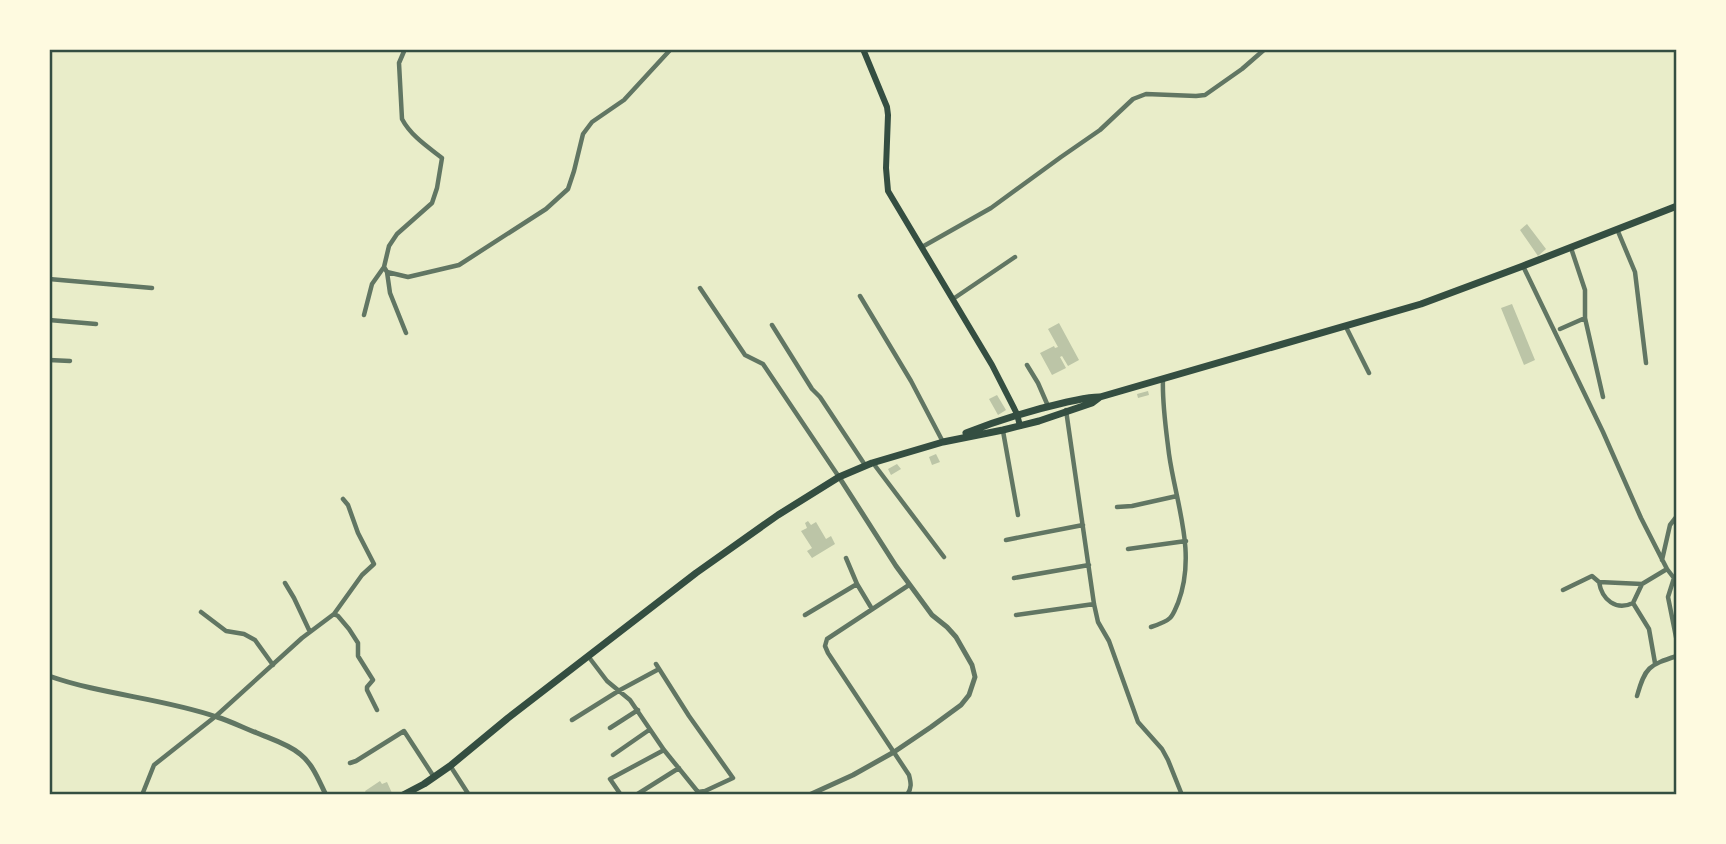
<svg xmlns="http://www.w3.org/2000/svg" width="1726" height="844" viewBox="0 0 1726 844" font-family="'Fira Sans Condensed',sans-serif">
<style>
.building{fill:#bcc5a7}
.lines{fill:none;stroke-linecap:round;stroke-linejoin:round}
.minor{stroke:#617663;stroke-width:4.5}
.tertiary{stroke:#617663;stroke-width:5}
.secondary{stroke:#344e41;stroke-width:6}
.trunk{stroke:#344e41;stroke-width:7}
.neatline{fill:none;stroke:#344e41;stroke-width:2.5}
</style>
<rect width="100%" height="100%" fill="#e9edc9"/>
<path class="building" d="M 1527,224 L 1546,249 L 1538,256 L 1520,230 Z
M 1512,304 L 1535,360 L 1524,365 L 1501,308 Z
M 1059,323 L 1079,360 L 1068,366 L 1062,356 L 1060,357 L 1066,368 L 1052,375 L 1040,353 L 1054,346 L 1055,348 L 1058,347 L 1048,329 Z
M 1148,391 L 1149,395 L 1138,398 L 1137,394 Z
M 997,395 L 1006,410 L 998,415 L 989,399 Z
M 936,454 L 940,462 L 932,465 L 929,457 Z
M 897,464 L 901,469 L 891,475 L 888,469 Z
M 808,521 L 811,525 L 816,522 L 826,539 L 831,536 L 835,544 L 812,558 L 807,551 L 812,548 L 801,531 L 807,528 L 805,523 Z
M 380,781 L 382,784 L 387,782 L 392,793 L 387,795 L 367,795 L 365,791 Z"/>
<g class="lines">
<path class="minor" d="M 405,49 L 399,63 L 402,119 C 411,136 428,147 442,158 L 437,188 L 432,203 L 397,234 L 389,246 L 384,267 L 387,272 L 408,277 L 459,265 L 546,209 L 568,189 L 574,171 L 583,134 L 592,122 L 624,100 L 671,49
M 1617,229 L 1635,272 L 1646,363
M 922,247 L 991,208 L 1061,157 L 1100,130 L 1133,99 L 1146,94 L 1196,96 L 1205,95 L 1242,69 L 1265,49
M 1571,248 L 1585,290 L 1585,318 L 1603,397
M 1523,266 L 1603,432 L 1641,518 L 1667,569 L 1677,582
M 387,272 L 390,293 L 406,333
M 49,279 L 152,288
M 700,288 L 745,355 L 763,364 L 839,477
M 860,296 L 911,381 L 943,442
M 953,299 L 1015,257
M 364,315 L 372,284 L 384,267
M 49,320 L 96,324
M 772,325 L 812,389 L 820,397 L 865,465
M 1346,327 L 1369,373
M 1560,329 L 1585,318
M 49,360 L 70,361
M 1027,365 L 1038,383 L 1048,406
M 1066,410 L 1094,604 L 1098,622 L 1109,641 L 1138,722 L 1162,749 L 1168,760 L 1182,795
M 1003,431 L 1018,515
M 873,463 L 944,557
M 1117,507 L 1132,506 L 1177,496
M 1006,540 L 1083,525
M 1128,549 L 1186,541
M 846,558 L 857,584 L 872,609
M 1662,560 L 1670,525 L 1677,516
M 1014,578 L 1089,565
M 1674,578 L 1668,597 L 1677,642
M 1599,582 C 1602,600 1616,611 1633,603 L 1642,584
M 285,583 L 294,598 L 310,632
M 1563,590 L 1592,576 L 1599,582 L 1642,584 L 1667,569
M 1633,603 L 1649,629 L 1655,663
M 201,612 L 226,631 L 244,634 L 255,640 L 273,665
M 334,614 L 338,616 L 349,629 L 358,643 L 358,656 L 373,680 L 367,687 L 367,690 L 377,710
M 805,615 L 857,584
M 1016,615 L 1094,604
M 1151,627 C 1157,625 1166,622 1170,618 C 1174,614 1176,607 1178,603 C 1197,553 1176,504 1169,454 C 1166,429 1162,404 1163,379
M 588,656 L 607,681 L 630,700 L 664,750 L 698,792 L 705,791 L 733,778 L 689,716 L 656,664
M 1637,696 C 1645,667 1649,665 1677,656
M 572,720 L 620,690 L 659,669
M 610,728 L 638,710
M 613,755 L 649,730
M 350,763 L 356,761 L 404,731 L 434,777
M 451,767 L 469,795
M 142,795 L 154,765 L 216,716 L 302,638 L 334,614 L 362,575 L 374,564 L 358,533 L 348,505 L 343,499
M 621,795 L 610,779 L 664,750
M 636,795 L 679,768
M 907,795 C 912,788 911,783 909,775 L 828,653 L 825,646 L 827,639 L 909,585"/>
<path class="tertiary" d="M 49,676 C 103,695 162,698 217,717 C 230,721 244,728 257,733 C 271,739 288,744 300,754 C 313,764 319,781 326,795
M 809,795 L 853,775 L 894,752 L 931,727 L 961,705 L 969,695 L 975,677 L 972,665 L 956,637 L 947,627 L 932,615 L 896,566 L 839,477"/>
<path class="secondary" d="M 863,49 L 887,107 L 888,115 L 886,168 L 888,191 L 992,365 L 1017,414 L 1020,426"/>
<path class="trunk" d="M 966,433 C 999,420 1032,410 1067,402 C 1078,400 1088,397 1099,397
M 403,795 L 424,784 L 450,766 L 508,718 L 696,573 L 778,515 L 839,477 L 872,463 L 943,442 L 1003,430 L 1039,421 L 1092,403 L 1100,397 L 1421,304 L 1523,266 L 1677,206"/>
</g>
<rect width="1726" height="844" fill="none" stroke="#fefae0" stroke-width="102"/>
<rect x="51" y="51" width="1624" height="742" class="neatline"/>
</svg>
